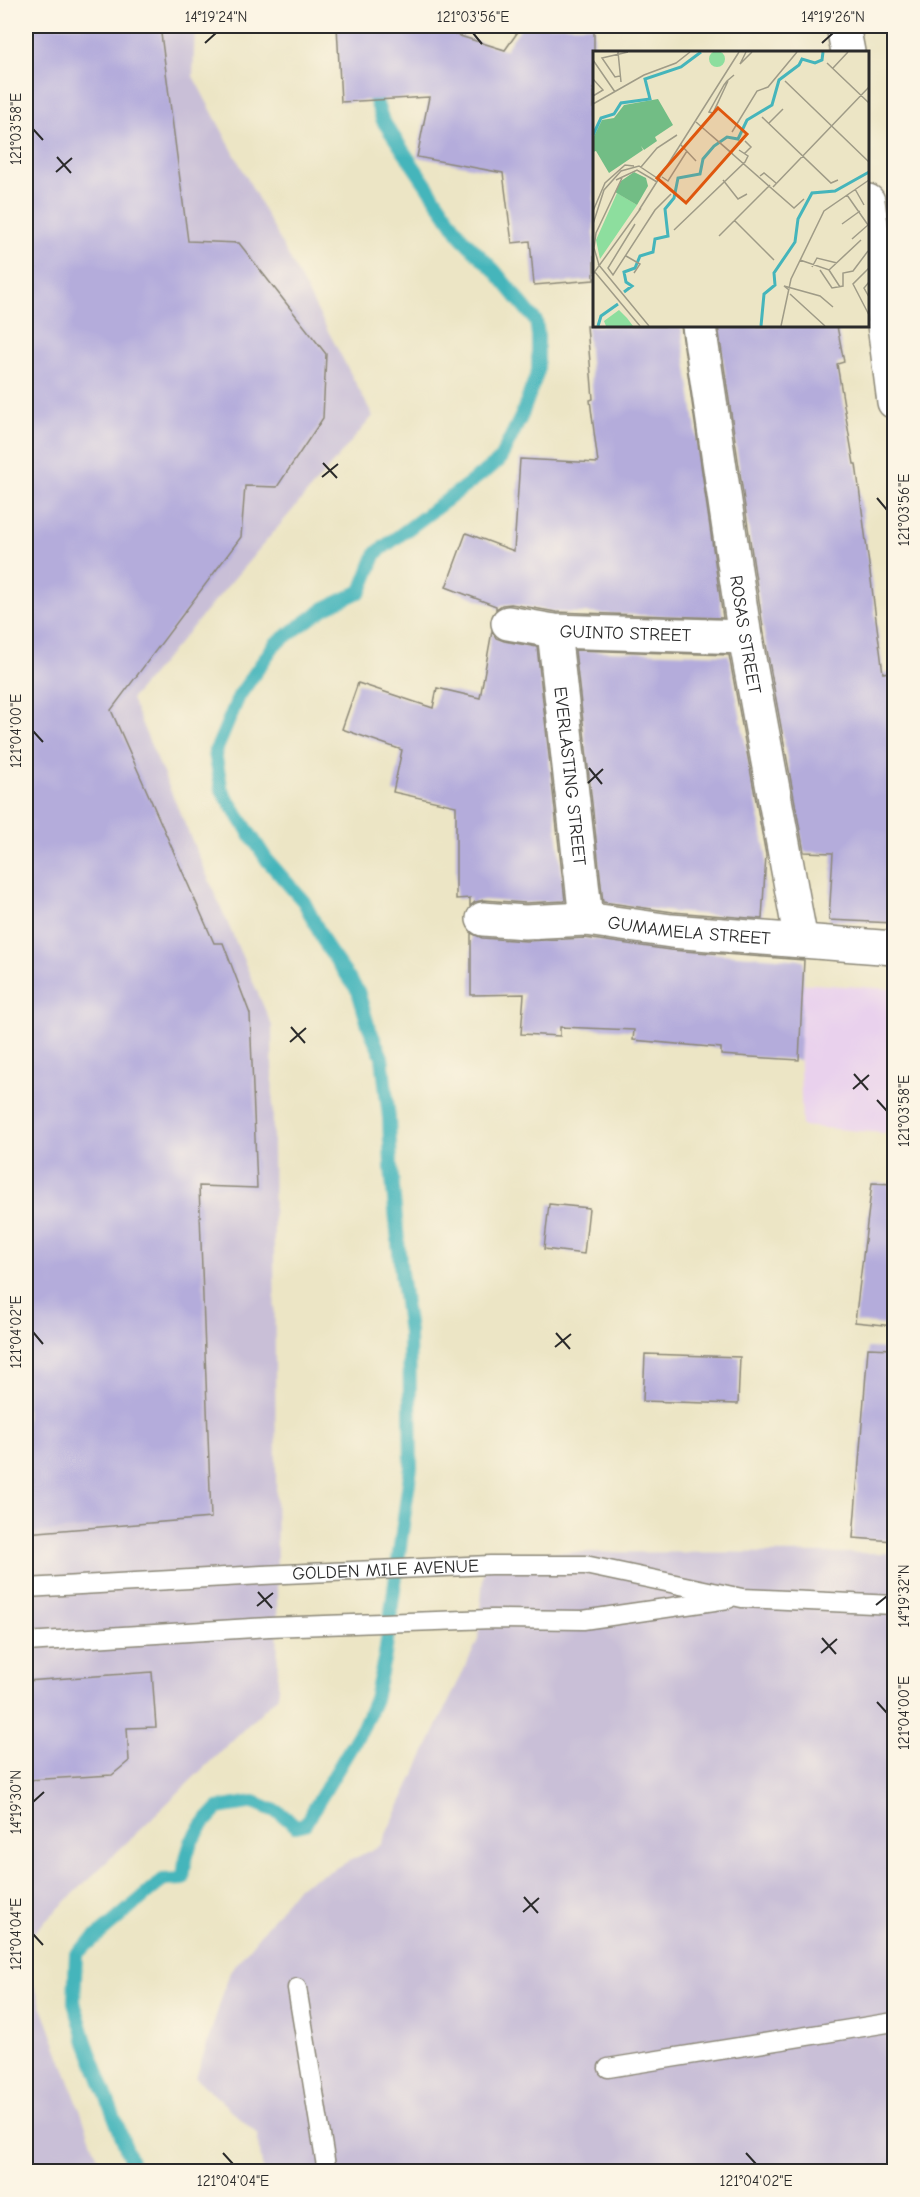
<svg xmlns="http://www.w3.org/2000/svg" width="920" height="2197" viewBox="0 0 920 2197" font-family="'Comic Neue',sans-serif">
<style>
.built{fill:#e9d1ed}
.industrial{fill:#c9bfd7}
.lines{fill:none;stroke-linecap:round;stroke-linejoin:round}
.stream{stroke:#45b5bb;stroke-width:14}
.building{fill:#b4acdb}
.service-casing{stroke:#8c8878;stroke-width:21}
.minor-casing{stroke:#8c8878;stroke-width:36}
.trunk-casing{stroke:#8c8878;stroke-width:36}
.service{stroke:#fff;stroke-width:18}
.minor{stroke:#fff;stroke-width:33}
.trunk{stroke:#fff;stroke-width:33}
.ticks{fill:none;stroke:#2b2b2b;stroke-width:2}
.labels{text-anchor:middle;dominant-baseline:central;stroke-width:5;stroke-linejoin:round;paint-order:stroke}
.street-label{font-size:18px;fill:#2b2b2b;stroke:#fcf5e5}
.inset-river{fill:none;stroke:#45b5bb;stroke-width:3}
.inset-road{fill:none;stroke:#9f9b87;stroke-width:1.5}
.view{fill:#df570e;fill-opacity:0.15;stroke:#df570e;stroke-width:3}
.inset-edge{fill:none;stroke:#2b2b2b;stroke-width:3}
.neatline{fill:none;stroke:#2b2b2b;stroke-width:2}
.ticks-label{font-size:15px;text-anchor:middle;fill:#2b2b2b}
</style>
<rect width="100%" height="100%" fill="#fcf5e5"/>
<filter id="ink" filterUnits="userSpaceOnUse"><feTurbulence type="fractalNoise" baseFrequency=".0167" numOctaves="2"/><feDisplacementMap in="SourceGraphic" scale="12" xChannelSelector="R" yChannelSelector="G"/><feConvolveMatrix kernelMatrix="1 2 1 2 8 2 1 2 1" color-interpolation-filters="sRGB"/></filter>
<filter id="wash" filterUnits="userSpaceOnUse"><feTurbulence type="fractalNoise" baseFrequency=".008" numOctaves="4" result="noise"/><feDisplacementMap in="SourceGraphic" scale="24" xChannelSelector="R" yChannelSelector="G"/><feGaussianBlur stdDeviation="1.35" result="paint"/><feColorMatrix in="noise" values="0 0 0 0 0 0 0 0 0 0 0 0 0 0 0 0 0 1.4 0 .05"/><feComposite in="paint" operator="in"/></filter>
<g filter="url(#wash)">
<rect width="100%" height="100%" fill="#ece5c5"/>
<path class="built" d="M 797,983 L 894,989 L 894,1134 L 802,1126 Z"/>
<path class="industrial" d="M 26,26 L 195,26 L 193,76 L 373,416 L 131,699 L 272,1026 L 278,1696 L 26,1940 Z
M 485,1552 L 894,1553 L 894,2171 L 263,2171 L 257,2134 L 196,2078 L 230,1972 L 298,1887 L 381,1845 L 478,1640 Z
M 26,1964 L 100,2164 L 102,2171 L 26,2171 Z"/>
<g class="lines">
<path class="stream" d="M 135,2172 L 86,2042 L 74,2002 L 76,1954 L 163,1880 L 183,1879 L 185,1862 L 191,1842 L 204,1823 L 218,1808 L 254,1802 L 280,1813 L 296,1826 L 305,1824 L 363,1727 L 375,1699 L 385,1655 L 411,1467 L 409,1332 L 401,1273 L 391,1167 L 389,1118 L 382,1057 L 368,1025 L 358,991 L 328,949 L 304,902 L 267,860 L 222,791 L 215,753 L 239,696 L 275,644 L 325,608 L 361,591 L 376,553 L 499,461 L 521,417 L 538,371 L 538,335 L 536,321 L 494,270 L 462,238 L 383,121 L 370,84"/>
</g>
<g id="blocks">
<path class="building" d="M 26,26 L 160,26 L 188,241 L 239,243 L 326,354 L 323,418 L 277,487 L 245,486 L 241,537 L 111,710 L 214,943 L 223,943 L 250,1014 L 257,1188 L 199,1186 L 211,1518 L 26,1533 Z
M 337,26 L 428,26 L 505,50 L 522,26 L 594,26 L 594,280 L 534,285 L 530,241 L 512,243 L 503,173 L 417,157 L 429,97 L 341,102 Z
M 587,326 L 681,326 L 723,618 L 556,612 L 511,604 L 502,605 L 496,609 L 496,606 L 446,587 L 466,533 L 514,551 L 520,459 L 598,463 L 590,400 L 593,399 Z
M 718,326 L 837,326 L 844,362 L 837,364 L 854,464 L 856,464 L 883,673 L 894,671 L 894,923 L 829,920 L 833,853 L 804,852 L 764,634 Z
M 492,631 L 496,638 L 504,641 L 537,647 L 565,901 L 525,903 L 484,900 L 475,902 L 470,906 L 470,898 L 456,899 L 456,806 L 393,792 L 402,750 L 342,729 L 358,683 L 433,708 L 437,688 L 480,698 Z
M 575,650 L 729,655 L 766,855 L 762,919 L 673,912 L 603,902 Z
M 471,933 L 482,938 L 526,941 L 585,938 L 670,950 L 804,960 L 799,1060 L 721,1055 L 721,1048 L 633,1040 L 634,1030 L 560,1027 L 560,1036 L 521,1034 L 524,994 L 471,995 Z
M 872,1183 L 894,1184 L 894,1326 L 855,1322 Z
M 549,1204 L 589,1208 L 584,1254 L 544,1249 Z
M 868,1348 L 894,1349 L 894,1541 L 853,1538 Z
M 645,1354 L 740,1357 L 738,1404 L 643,1401 Z
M 152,1672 L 156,1727 L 127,1728 L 129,1761 L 112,1775 L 28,1780 L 26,1737 L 26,1681 Z"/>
</g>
</g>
<g filter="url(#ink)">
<use href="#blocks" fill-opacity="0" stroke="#8c8878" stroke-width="1.5"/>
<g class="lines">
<g class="service-casing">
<g id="service">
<path id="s1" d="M 26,1588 L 262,1575 L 490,1565 L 585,1565 L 742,1598 L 894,1605"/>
<path d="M 26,1642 L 269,1627 L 492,1619 L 583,1620 L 728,1599"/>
<path d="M 297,1988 L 327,2172"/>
<path d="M 608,2068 L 894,2022"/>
</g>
</g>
<g class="minor-casing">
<g id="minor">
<path id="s2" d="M 699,326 L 745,637 L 801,941"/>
<path id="s3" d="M 508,623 L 554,631 L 745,637"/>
<path id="s4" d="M 554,631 L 586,919"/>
<path id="s5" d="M 483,919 L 525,922 L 586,919 L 671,931 L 894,948"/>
</g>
</g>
<g class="trunk-casing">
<path id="trunk" d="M 843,26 L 848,52
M 868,201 L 894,402"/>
</g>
<use href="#service" class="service"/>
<use href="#minor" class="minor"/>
<use href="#trunk" class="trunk"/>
</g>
</g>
<path class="ticks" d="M 473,33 L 482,44M 205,43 L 216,33M 822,43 L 833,33M 33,129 L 43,140M 57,157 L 71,173M 56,172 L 72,158M 323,463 L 337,478M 322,477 L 338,464M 877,498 L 887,510M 33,731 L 43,742M 589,768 L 602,784M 588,783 L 603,769M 291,1027 L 305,1043M 290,1042 L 306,1028M 854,1074 L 868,1090M 853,1089 L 869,1075M 877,1100 L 887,1111M 33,1332 L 43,1344M 556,1333 L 570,1349M 555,1347 L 571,1334M 258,1592 L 272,1608M 876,1605 L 887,1596M 257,1606 L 273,1593M 822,1638 L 836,1654M 821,1653 L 837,1639M 877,1702 L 887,1713M 33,1802 L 44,1792M 524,1897 L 538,1913M 523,1912 L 539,1898M 33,1934 L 43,1945M 223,2153 L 233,2164M 746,2153 L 756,2164"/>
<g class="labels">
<g class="street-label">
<text stroke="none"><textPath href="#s3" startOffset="118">GUINTO STREET</textPath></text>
<text stroke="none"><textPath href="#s2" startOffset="312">ROSAS STREET</textPath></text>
<text stroke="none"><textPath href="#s4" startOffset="146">EVERLASTING STREET</textPath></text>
<text stroke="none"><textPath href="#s5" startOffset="207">GUMAMELA STREET</textPath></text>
<text stroke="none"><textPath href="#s1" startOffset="360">GOLDEN MILE AVENUE</textPath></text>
</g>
</g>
<g transform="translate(593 51)">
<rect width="276" height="276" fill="#ece5c5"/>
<path d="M116 8a8 8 0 1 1 16 0a8 8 0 1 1-16 0ZM 24,142 L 44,154 L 7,208 L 3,189 ZM 26,259 L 34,267 L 40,275 L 13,275 L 11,270 Z" fill="#8dde9e"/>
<path d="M 65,48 L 80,74 L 62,86 L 64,90 L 51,99 L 48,95 L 50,99 L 16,122 L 3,100 L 0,101 L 0,87 L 9,69 L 21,67 L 31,54 ZM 41,121 L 53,127 L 55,135 L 44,154 L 22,141 L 28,130 Z" fill="#72bd85"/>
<path class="inset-river" d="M 0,84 L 8,67 L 21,63 L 28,52 L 57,48 L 52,28 L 88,16 L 108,1M 31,241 L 39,235 L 33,231 L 31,221 L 42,217 L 47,205 L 60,201 L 62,188 L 75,185 L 72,158 L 81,147 L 85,127 L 107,123 L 110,108 L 121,95 L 134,86 L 145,88 L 154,69 L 179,54 L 186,29 L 206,14 L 209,8 L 222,12 L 229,9 L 230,1M 5,275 L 8,265 L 25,253M 168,275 L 171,243 L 182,234 L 181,222 L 202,191 L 205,168 L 219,142 L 242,140 L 276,121"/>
<path class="inset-road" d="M 25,1 L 28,31M 153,1 L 147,13 L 159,1M 0,9 L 22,41M 234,12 L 276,52M 240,17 L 255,1M 27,25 L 22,26 L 9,7 L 35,1M 0,28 L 10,39 L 0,45M 135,30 L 120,62 L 116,61 L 131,34 L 134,30 L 141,24M 192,30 L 276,111M 0,53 L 51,24 L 83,12 L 97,1M 169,66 L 238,132 L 245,129M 103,71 L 201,157 L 211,148M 176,72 L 190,58M 139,81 L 164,40 L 175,36 L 204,1M 118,84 L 140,103M 88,94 L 103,110M 151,103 L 158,96 L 152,90M 48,116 L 64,97 L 84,84M 167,125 L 171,122 L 183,132M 69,126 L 75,130 L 94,100M 23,129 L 44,119 L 64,131M 130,129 L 145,148 L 154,143M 180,136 L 276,36M 262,138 L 271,154M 254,144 L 275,174 L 259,188M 46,159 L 146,1M 0,160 L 12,132 L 32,114 L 41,115M 141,169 L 181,209M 0,173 L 11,139 L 28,120 L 46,115 L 67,129M 42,173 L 15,217 L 20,224 L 62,159 L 78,143M 249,173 L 267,160M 81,179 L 152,111 L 155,105 L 146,99M 126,185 L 177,134M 33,205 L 47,213 L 41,222M 207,209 L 236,219 L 268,189M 5,213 L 56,275M 6,214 L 1,197 L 3,182 L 29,127M 219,216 L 224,207 L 244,212M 276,217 L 260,233 L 276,264M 227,219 L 239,237 L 250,235 L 250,222 L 260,220 L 275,200M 236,219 L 247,236M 1,220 L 47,275M 0,223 L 48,157M 276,231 L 271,237 L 276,246M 196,239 L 191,235 L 227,245 L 240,256M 197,243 L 232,275M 188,275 L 198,228 L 231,160 L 276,129"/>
<path class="view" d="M 125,57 L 154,83 L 93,152 L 64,127 Z"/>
<rect width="276" height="276" class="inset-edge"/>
</g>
<rect width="920" height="2197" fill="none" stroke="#fcf5e5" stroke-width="66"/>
<rect x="33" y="33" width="854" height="2131" class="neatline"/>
<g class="ticks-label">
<text x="216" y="22">14°19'24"N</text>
<text x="473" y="22">121°03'56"E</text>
<text x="833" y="22">14°19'26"N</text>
<text transform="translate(16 129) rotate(-90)" y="5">121°03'58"E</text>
<text transform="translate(904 510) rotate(-90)" y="5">121°03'56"E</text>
<text transform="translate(16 731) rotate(-90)" y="5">121°04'00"E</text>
<text transform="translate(904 1111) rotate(-90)" y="5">121°03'58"E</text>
<text transform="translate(16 1332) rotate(-90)" y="5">121°04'02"E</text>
<text transform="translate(904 1596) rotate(-90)" y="5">14°19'32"N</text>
<text transform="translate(904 1713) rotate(-90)" y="5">121°04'00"E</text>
<text transform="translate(16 1802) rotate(-90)" y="5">14°19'30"N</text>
<text transform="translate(16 1934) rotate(-90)" y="5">121°04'04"E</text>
<text x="233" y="2186">121°04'04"E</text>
<text x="756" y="2186">121°04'02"E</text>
</g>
</svg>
